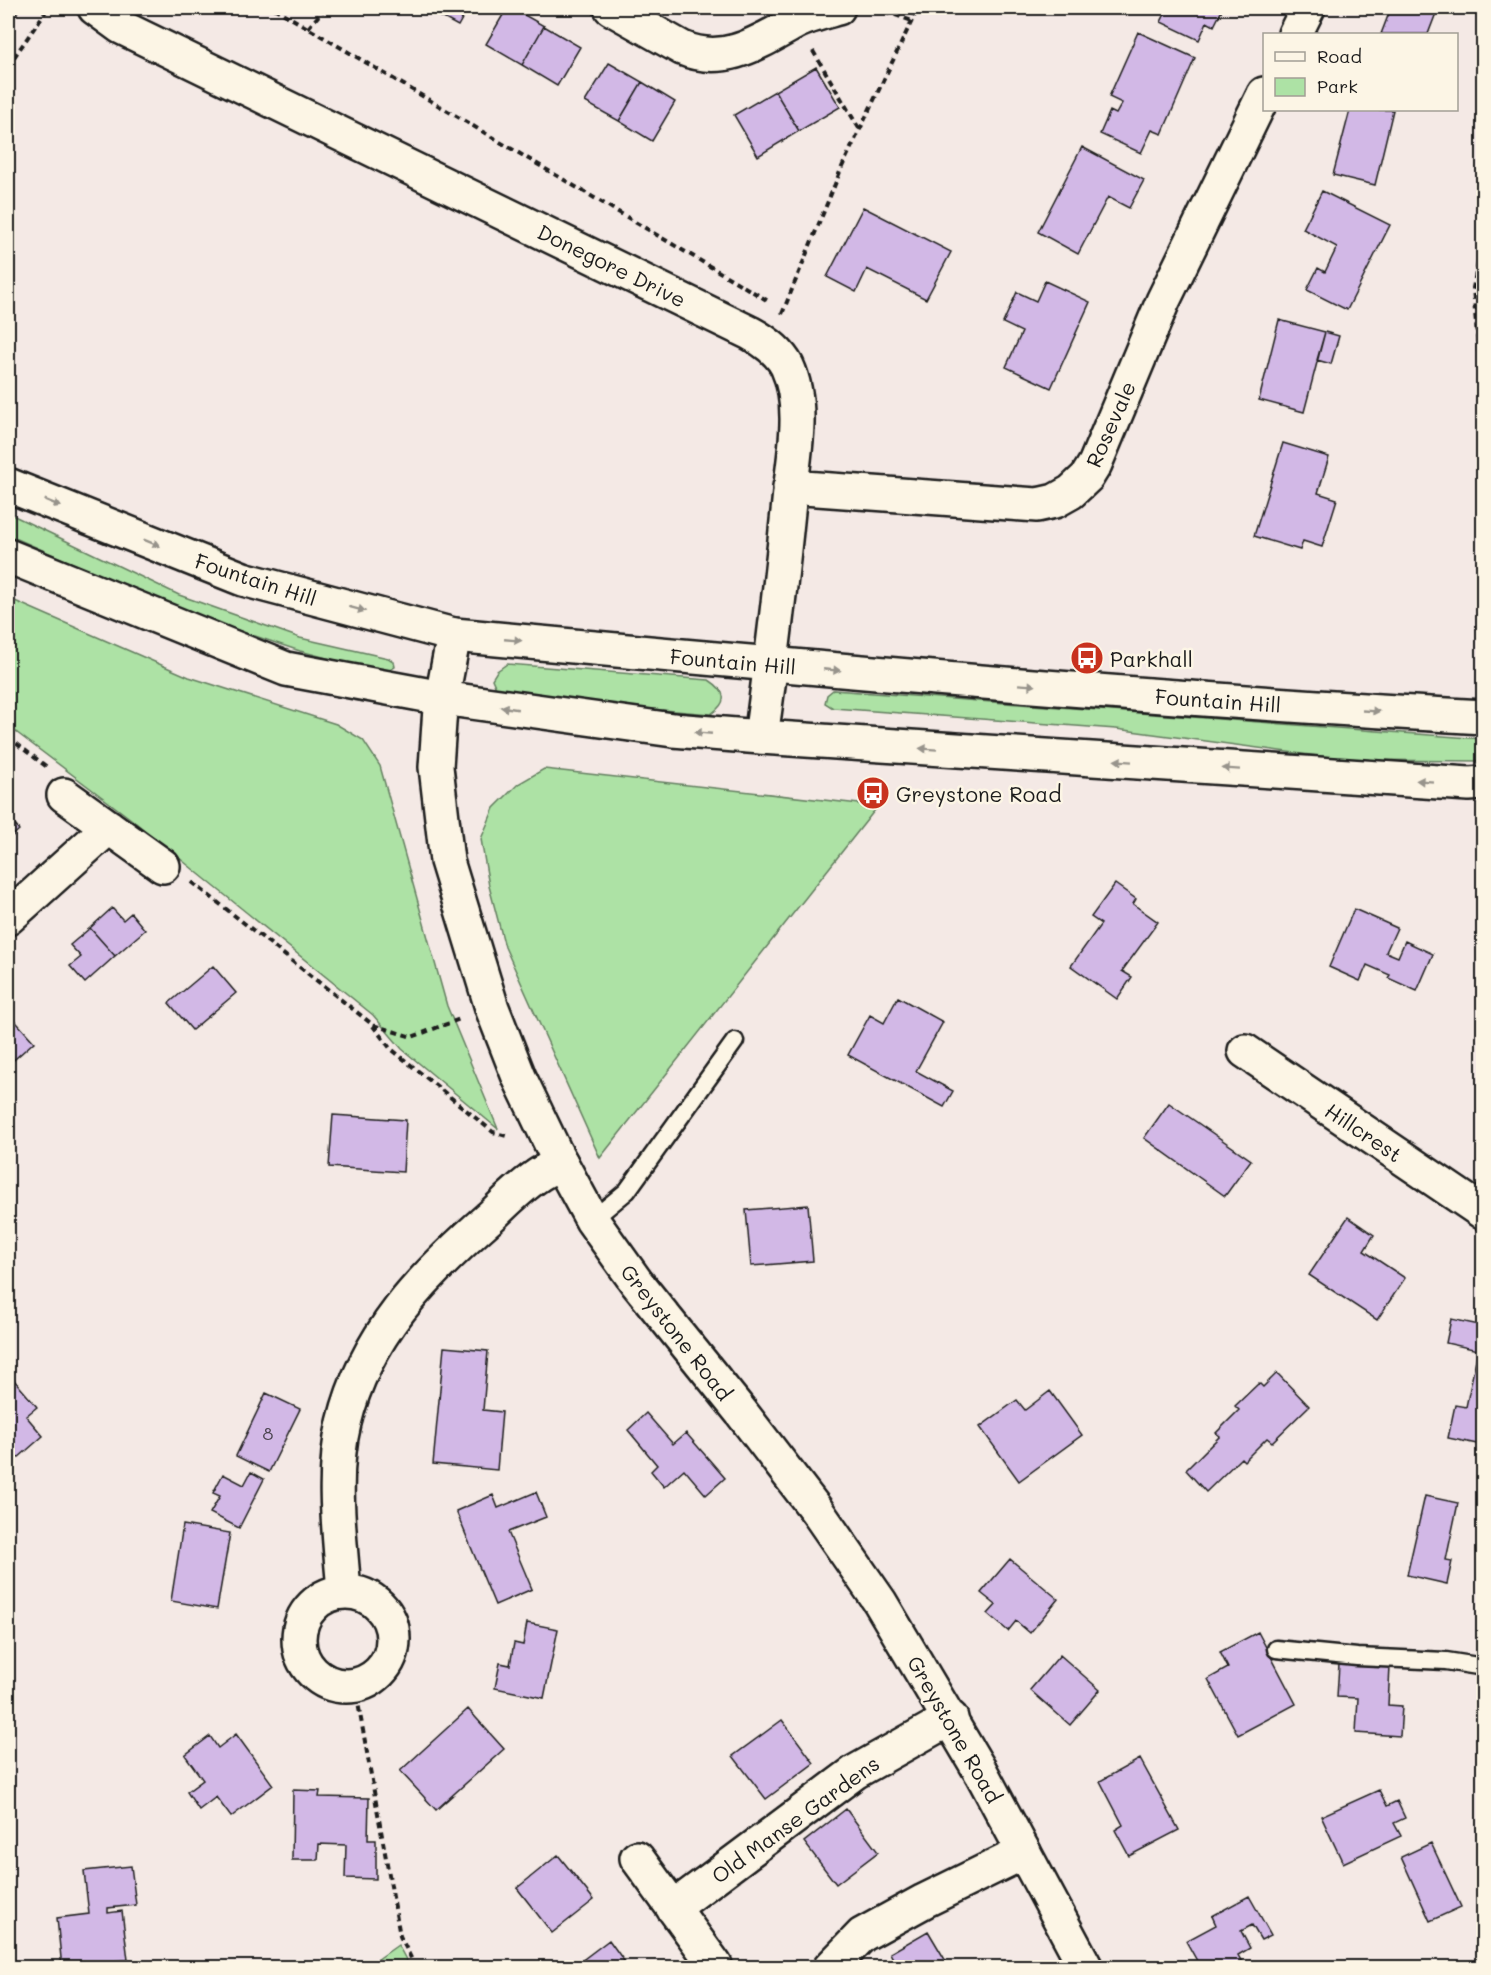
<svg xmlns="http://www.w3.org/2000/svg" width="1491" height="1975" viewBox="0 0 1491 1975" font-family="Mali,sans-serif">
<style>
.green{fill:#ade2a5;stroke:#647f60;stroke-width:1.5}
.building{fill:#d2b8e6;stroke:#1c1c1c;stroke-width:1.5}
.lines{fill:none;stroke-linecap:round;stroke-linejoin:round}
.service-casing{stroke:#1c1c1c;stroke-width:21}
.minor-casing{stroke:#1c1c1c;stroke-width:38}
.tertiary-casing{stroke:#1c1c1c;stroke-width:38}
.secondary-casing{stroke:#1c1c1c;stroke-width:38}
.path{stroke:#1c1c1c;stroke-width:4;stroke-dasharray:6 4.5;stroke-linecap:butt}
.service{stroke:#fcf5e5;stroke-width:16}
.minor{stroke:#fcf5e5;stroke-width:33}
.tertiary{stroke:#fcf5e5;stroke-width:33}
.secondary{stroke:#fcf5e5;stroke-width:33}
.oneway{fill:#97938b}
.labels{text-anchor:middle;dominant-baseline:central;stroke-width:5;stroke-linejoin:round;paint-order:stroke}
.number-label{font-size:18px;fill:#4a434e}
.street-label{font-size:21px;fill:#1c1c1c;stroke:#fcf5e5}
.poi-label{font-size:21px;fill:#1c1c1c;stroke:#fcf5e5;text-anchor:start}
</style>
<rect width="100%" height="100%" fill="#f4e9e5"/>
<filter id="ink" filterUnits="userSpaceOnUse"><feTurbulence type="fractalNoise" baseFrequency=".0167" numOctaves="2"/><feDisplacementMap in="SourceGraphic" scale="12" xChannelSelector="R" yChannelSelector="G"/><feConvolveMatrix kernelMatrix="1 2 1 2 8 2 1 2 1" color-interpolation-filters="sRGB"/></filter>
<g filter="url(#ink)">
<path class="green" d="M 8,513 L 179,595 L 300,638 L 388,658 L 394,662 L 395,667 L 385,673 L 300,651 L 186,613 L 8,535 Z
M 8,598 L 189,677 L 336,724 L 363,740 L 380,766 L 447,1006 L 498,1129 L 402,1049 L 373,1015 L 131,819 L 8,726 Z
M 507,664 L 709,680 C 726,691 729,702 711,714 L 506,697 L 496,688 L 492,679 L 497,671 Z
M 833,690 L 1483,739 L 1483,761 L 1348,760 L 1116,729 L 833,708 L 825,703 L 827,695 Z
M 544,769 L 878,806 L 600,1158 L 505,947 L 489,886 L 481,839 L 494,808 L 518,784 Z
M 398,1945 L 410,1967 L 367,1967 Z"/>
<path class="building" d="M 8,8 L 16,8 L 19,10 L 8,22 Z
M 425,8 L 468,8 L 458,26 Z
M 507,8 L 512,8 L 544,26 L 522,65 L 486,44 Z
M 1168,8 L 1223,8 L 1214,26 L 1207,22 L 1199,40 L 1161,22 Z
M 1391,8 L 1438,8 L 1428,34 L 1381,34 Z
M 544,26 L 580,47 L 557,86 L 522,65 Z
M 1138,32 L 1195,58 L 1162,134 L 1152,130 L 1141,153 L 1100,134 L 1110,111 L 1116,114 L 1122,103 L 1109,97 Z
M 609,63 L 642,82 L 619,121 L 585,102 Z
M 816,67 L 840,107 L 799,131 L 775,91 Z
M 642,82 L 675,102 L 652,141 L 619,121 Z
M 775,91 L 799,131 L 758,156 L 734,115 Z
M 1350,110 L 1393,110 L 1375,185 L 1333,175 Z
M 1082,147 L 1144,180 L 1129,208 L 1108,197 L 1078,254 L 1038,232 Z
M 1322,191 L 1390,225 L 1347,310 L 1307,290 L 1318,268 L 1325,272 L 1337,247 L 1303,229 Z
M 863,207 L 951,252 L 926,299 L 867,269 L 856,292 L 827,277 Z
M 1045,281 L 1090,302 L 1051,388 L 1006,367 L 1022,332 L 1003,323 L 1017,292 L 1036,301 Z
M 1279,320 L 1325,332 L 1304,412 L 1259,400 Z
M 1325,332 L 1339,336 L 1331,364 L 1317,360 Z
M 1283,443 L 1329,457 L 1318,493 L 1337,499 L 1322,547 L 1303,541 L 1300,550 L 1254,536 Z
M 8,816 L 19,830 L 8,840 Z
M 1115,884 L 1136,899 L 1133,904 L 1158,922 L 1122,971 L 1132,977 L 1117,999 L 1071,966 L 1101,924 L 1091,917 Z
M 112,908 L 123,920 L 131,913 L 145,930 L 115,956 L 90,928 Z
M 1354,909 L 1397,928 L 1386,952 L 1398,957 L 1405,941 L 1433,954 L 1417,991 L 1388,978 L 1390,975 L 1367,965 L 1360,981 L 1329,967 Z
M 90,928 L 115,956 L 85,983 L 70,966 L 81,957 L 70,945 Z
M 213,966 L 236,993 L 192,1030 L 169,1003 Z
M 898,997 L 943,1022 L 916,1071 L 953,1091 L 944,1107 L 848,1055 L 870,1015 L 884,1023 Z
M 8,1013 L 34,1042 L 8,1065 Z
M 1169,1103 L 1251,1160 L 1225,1196 L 1144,1138 Z
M 333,1115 L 406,1120 L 403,1172 L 329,1167 Z
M 808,1205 L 813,1261 L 751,1266 L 746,1210 Z
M 1348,1217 L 1374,1235 L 1364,1251 L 1405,1278 L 1377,1320 L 1309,1275 Z
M 1451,1319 L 1484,1326 L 1482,1445 L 1448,1438 L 1455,1405 L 1466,1407 L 1478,1350 L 1446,1343 Z
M 444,1347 L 488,1351 L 483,1410 L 502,1412 L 497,1470 L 433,1464 Z
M 8,1373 L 37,1407 L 26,1416 L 43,1436 L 18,1458 L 8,1446 Z
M 1277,1373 L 1309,1406 L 1272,1442 L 1267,1438 L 1244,1461 L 1241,1458 L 1206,1492 L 1186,1470 L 1220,1436 L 1216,1433 L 1239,1410 L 1235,1406 L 1259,1383 L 1263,1387 Z
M 1050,1391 L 1082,1435 L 1019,1481 L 980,1427 L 1017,1400 L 1025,1410 Z
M 266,1393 L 300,1409 L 269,1472 L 236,1456 Z
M 646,1413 L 673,1444 L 686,1433 L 725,1478 L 706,1495 L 684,1469 L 664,1487 L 651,1471 L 657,1465 L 628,1430 Z
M 251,1472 L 264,1479 L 239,1528 L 210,1513 L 220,1496 L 213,1493 L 223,1474 L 244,1485 Z
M 536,1492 L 546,1517 L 508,1532 L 532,1589 L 495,1605 L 456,1511 L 493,1495 L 498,1508 Z
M 1425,1496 L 1458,1503 L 1446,1560 L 1452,1561 L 1447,1584 L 1407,1575 Z
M 183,1525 L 230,1533 L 217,1609 L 171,1601 Z
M 1010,1559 L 1058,1599 L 1030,1633 L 1016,1621 L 1008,1631 L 988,1614 L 996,1605 L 981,1593 Z
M 527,1623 L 558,1629 L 544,1698 L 495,1688 L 500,1663 L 510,1665 L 514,1643 L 523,1645 Z
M 1258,1632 L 1296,1704 L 1238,1735 L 1208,1679 L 1228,1668 L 1220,1652 Z
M 1060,1655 L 1100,1690 L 1070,1725 L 1030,1690 Z
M 1339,1664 L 1390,1667 L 1388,1705 L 1402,1706 L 1400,1736 L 1356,1733 L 1358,1698 L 1337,1697 Z
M 468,1709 L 504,1749 L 436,1810 L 400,1771 Z
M 782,1720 L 814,1763 L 766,1799 L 733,1756 Z
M 236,1734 L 273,1785 L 231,1817 L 216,1797 L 199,1810 L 187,1792 L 203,1780 L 185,1755 L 210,1736 L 218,1748 Z
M 1140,1759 L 1179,1830 L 1129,1856 L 1115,1830 L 1123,1825 L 1100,1781 Z
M 293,1790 L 320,1791 L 319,1797 L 369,1798 L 368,1840 L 376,1840 L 376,1879 L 345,1878 L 346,1845 L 319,1844 L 318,1860 L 292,1860 Z
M 1379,1790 L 1387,1806 L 1397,1801 L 1405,1818 L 1394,1823 L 1401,1836 L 1343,1863 L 1321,1816 Z
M 846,1809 L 878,1852 L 836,1884 L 804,1842 Z
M 1431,1843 L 1461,1907 L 1430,1921 L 1401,1857 Z
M 558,1855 L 594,1900 L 552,1933 L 517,1888 Z
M 131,1866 L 136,1905 L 108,1908 L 108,1913 L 122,1911 L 128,1960 L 111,1961 L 111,1968 L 62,1968 L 57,1918 L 89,1914 L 84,1871 Z
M 1249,1896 L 1271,1935 L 1261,1940 L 1252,1925 L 1241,1931 L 1250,1948 L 1238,1955 L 1245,1968 L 1201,1968 L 1186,1941 L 1216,1925 L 1212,1916 Z
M 928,1931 L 950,1968 L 898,1968 L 890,1953 Z
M 609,1940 L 629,1968 L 572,1968 Z"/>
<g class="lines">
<g class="service-casing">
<path id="service" d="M 592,1220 L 627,1191 L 735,1041
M 1276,1649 L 1357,1657 L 1446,1661 L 1484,1667"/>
</g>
<g class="minor-casing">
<path id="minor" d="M 95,8 L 121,27 L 750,333 C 765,341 779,351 787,366 C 806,407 793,459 789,502 C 781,581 772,659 761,737
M 611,8 L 682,48 C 724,66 758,43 794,23 C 807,16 824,12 838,8
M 1295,34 L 1308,8
M 790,487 L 1037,505 L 1055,501 L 1071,492 L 1087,477 L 1095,464 L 1163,301 L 1264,94
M 64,795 L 163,866
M 8,918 L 109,827
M 1245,1051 L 1484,1213
M 344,1591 C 340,1539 331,1475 344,1423 C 365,1335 423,1276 489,1218 C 504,1204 519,1188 537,1176 C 544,1171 553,1167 561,1163
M299 1639a47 47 0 1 1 94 0a47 47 0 1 1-94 0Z
M 637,1858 L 715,1965
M 673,1908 L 855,1772 L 951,1718
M 830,1968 L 862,1935 L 924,1901 L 1024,1852"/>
</g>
<g class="tertiary-casing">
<path id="tertiary" d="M 454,635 C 797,667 1140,698 1484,717
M 442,698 L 673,730 L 761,737 L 1469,784 L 1484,783"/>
</g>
<g class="secondary-casing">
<path id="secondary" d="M 8,485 L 243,579 L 454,635 L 440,708 L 436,767 L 447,861 L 492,1008 L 519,1077 L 554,1150 L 592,1220 L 637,1283 L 741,1412 L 817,1511 L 880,1602 L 982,1774 L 1086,1968
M 8,556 L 286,669 L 442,698"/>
</g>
<path class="path" d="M 274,8 L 770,302
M 875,8 L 912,21
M 308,28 L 325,8
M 813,51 L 860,130
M 8,66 L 48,8
M 1484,232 L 1473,288 L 1484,419
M 1473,288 L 1484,287
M 782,314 L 842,167 L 918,8
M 8,737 L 47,767
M 192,882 L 373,1025 L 412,1037 L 460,1019
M 373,1026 L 390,1048 L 493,1132 L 510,1137
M 355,1686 L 400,1936 L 416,1968"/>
<use href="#service" class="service"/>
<use href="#minor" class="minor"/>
<use href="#tertiary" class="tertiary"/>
<use href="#secondary" class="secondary"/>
</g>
<defs><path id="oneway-solid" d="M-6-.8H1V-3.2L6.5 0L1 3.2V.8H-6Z" transform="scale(1.5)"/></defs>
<g class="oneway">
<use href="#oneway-solid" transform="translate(53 503) rotate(22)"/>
<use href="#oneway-solid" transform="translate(152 543) rotate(22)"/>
<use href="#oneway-solid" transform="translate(357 609) rotate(15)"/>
<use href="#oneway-solid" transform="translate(513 640) rotate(5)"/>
<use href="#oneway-solid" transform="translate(832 670) rotate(5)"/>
<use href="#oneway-solid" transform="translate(1027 685) rotate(4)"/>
<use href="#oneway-solid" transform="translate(509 708) rotate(-172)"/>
<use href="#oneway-solid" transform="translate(1371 711) rotate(3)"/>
<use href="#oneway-solid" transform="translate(703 733) rotate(-175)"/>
<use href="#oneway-solid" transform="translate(928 749) rotate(-176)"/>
<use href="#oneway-solid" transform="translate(1123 761) rotate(-176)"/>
<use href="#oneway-solid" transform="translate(1231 769) rotate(-176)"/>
<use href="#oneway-solid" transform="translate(1425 781) rotate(-176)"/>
</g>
</g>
<defs>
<g id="bus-disc" transform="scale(1.725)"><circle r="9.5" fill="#c8321e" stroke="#fcf5e5"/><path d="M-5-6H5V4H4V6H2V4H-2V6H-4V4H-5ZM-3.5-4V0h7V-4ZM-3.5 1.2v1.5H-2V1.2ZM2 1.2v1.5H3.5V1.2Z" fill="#fff"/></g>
</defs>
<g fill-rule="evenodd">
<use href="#bus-disc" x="1087" y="658"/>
<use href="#bus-disc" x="873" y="793"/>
</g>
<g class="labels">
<g class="number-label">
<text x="268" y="1433">8</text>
</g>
<g class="street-label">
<text transform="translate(612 265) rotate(26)">Donegore Drive</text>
<text transform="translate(1110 424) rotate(-66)">Rosevale</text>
<text transform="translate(256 579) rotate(18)">Fountain Hill</text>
<text transform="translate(733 661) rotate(5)">Fountain Hill</text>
<text transform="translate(1218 700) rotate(4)">Fountain Hill</text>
<text transform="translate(1364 1132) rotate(34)">Hillcrest</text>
<text transform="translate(677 1332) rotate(52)">Greystone Road</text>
<text transform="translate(955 1729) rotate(60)">Greystone Road</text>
<text transform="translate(795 1819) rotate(-36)">Old Manse Gardens</text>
</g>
<g class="poi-label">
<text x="1110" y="658">Parkhall</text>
<text x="896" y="793">Greystone Road</text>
</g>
</g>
<rect width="1491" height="1975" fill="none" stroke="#fcf5e5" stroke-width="30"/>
<rect x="15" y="15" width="1461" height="1945" fill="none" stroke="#1c1c1c" stroke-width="2" filter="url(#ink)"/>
<rect x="1263" y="33" width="195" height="78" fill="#fcf5e5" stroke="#a29e95" stroke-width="1.5"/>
<rect x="1275" y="52" width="30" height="9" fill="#fcf5e5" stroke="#a29e95" stroke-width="1.5"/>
<text x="1317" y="63" font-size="18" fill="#1c1c1c">Road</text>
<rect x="1275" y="78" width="30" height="18" fill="#ade2a5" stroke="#a29e95" stroke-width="1.5"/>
<text x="1317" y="93" font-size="18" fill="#1c1c1c">Park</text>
</svg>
